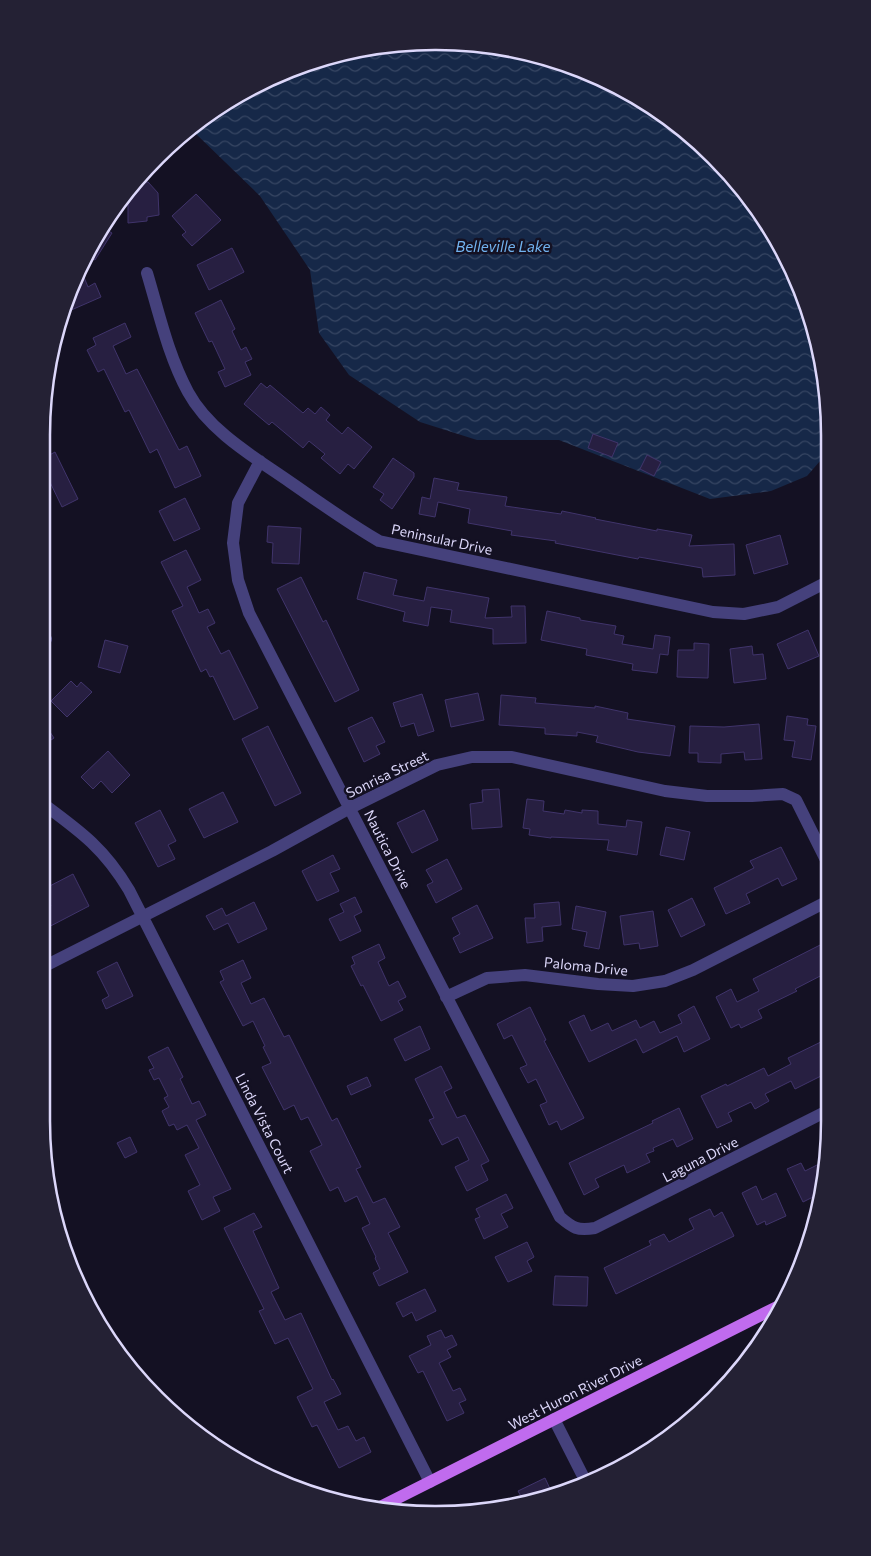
<svg xmlns="http://www.w3.org/2000/svg" width="871" height="1556" viewBox="0 0 871 1556" font-family="Commissioner,sans-serif">
<style>
.water{fill:url(#water-waves)}
.building{fill:#271f41;stroke:#40346b}
.lines{fill:none;stroke-linecap:round;stroke-linejoin:round}
.minor{stroke:#45417c;stroke-width:12}
.major{stroke:#c06bee;stroke-width:12}
.labels{text-anchor:middle;dominant-baseline:central;stroke-width:5;stroke-linejoin:round;paint-order:stroke}
.street-label{font-size:14px;fill:#dcd7fa;stroke:#141123}
.water-label{font-size:15px;font-style:italic;fill:#71b2ef;stroke:#141123}
.rim{fill:none;stroke:#dcd7fa;stroke-width:2.5}
</style>
<defs>
<pattern id="water-waves" width="16" height="10" patternUnits="userSpaceOnUse" patternTransform="scale(1.25)"><rect width="16" height="10" fill="#162848"/><path d="M0 5q4-4 8 0t8 0" fill="none" stroke="#374663"/></pattern>
</defs>
<rect width="100%" height="100%" fill="#141123"/>
<path class="water" d="M 409,42 L 487,45 L 562,62 L 632,94 L 696,139 L 763,216 L 809,309 L 826,384 L 827,453 L 807,476 L 771,491 L 710,499 L 559,440 L 477,440 L 420,422 L 349,375 L 319,333 L 310,270 L 260,196 L 194,132 L 188,130 L 195,123 L 261,82 L 333,55 Z"/>
<path class="building" d="M 144,182 L 148,182 L 158,193 L 159,215 L 147,217 L 147,221 L 128,223 L 128,192 L 139,191 L 138,185 L 142,185 Z
M 196,194 L 221,220 L 192,246 L 182,235 L 186,232 L 172,216 Z
M 102,227 L 112,233 L 95,260 L 87,255 L 94,239 Z
M 232,248 L 244,272 L 209,290 L 197,265 Z
M 81,270 L 88,287 L 95,283 L 101,297 L 69,311 L 67,305 Z
M 221,300 L 235,329 L 232,331 L 241,350 L 246,347 L 252,359 L 245,362 L 251,375 L 225,387 L 218,372 L 225,369 L 212,341 L 209,342 L 195,313 Z
M 125,323 L 131,337 L 113,346 L 126,374 L 137,369 L 179,450 L 187,446 L 201,476 L 175,488 L 157,449 L 150,453 L 129,410 L 125,412 L 104,369 L 98,372 L 87,350 L 96,345 L 93,338 Z
M 261,383 L 267,388 L 270,385 L 303,413 L 308,408 L 315,414 L 321,407 L 330,415 L 326,420 L 342,434 L 348,427 L 372,447 L 354,469 L 348,464 L 340,474 L 321,458 L 325,454 L 309,441 L 303,448 L 272,422 L 269,425 L 244,404 Z
M 593,434 L 618,443 L 612,457 L 588,448 Z
M 55,452 L 78,499 L 62,507 L 48,478 L 42,481 L 42,459 Z
M 647,455 L 661,462 L 654,476 L 640,469 Z
M 393,458 L 414,473 L 414,477 L 392,509 L 380,500 L 384,494 L 373,487 Z
M 434,478 L 459,483 L 457,490 L 507,497 L 505,506 L 561,514 L 562,511 L 596,518 L 595,519 L 657,531 L 657,529 L 692,535 L 689,546 L 734,544 L 735,575 L 703,577 L 702,568 L 639,557 L 638,559 L 555,543 L 556,541 L 511,535 L 512,531 L 468,523 L 470,509 L 438,502 L 435,517 L 419,514 L 422,497 L 430,499 Z
M 185,498 L 200,529 L 174,541 L 159,511 Z
M 268,526 L 301,528 L 299,564 L 272,563 L 273,543 L 267,542 Z
M 780,535 L 788,564 L 754,574 L 746,545 Z
M 186,550 L 201,580 L 187,587 L 199,613 L 208,609 L 215,623 L 207,627 L 221,654 L 229,650 L 258,708 L 234,720 L 213,676 L 210,677 L 206,669 L 201,672 L 172,611 L 183,606 L 161,562 Z
M 364,572 L 397,580 L 393,595 L 424,601 L 427,587 L 489,598 L 485,618 L 512,617 L 511,606 L 525,606 L 526,643 L 493,644 L 493,629 L 450,622 L 452,610 L 431,607 L 428,626 L 403,621 L 405,612 L 357,599 Z
M 301,577 L 323,622 L 326,620 L 359,690 L 335,702 L 277,589 Z
M 547,611 L 580,618 L 580,620 L 616,626 L 614,634 L 624,636 L 622,644 L 653,649 L 655,635 L 670,637 L 668,655 L 660,654 L 657,673 L 632,670 L 633,664 L 586,655 L 587,649 L 541,640 Z
M 808,630 L 819,656 L 788,669 L 777,644 Z
M 105,640 L 128,646 L 120,673 L 98,667 Z
M 694,643 L 709,644 L 708,678 L 677,677 L 678,650 L 694,650 Z
M 752,646 L 753,655 L 763,654 L 766,679 L 734,683 L 730,649 Z
M 71,681 L 77,687 L 81,682 L 92,692 L 67,717 L 51,701 Z
M 478,693 L 484,720 L 451,727 L 445,700 Z
M 422,694 L 434,731 L 418,736 L 414,723 L 401,727 L 393,703 Z
M 501,695 L 536,698 L 535,703 L 595,708 L 595,706 L 628,713 L 627,719 L 675,726 L 670,756 L 638,752 L 596,742 L 598,736 L 577,732 L 577,736 L 545,734 L 545,728 L 499,725 Z
M 787,716 L 808,719 L 807,725 L 816,726 L 811,760 L 792,757 L 795,741 L 784,740 Z
M 372,717 L 385,742 L 376,746 L 380,754 L 364,762 L 348,728 Z
M 42,720 L 54,738 L 42,746 Z
M 759,724 L 762,759 L 745,760 L 744,752 L 721,754 L 721,763 L 698,762 L 698,753 L 689,753 L 690,726 L 724,727 Z
M 268,726 L 301,793 L 275,806 L 242,739 Z
M 108,751 L 130,775 L 112,793 L 101,781 L 93,789 L 81,777 Z
M 499,789 L 502,827 L 472,829 L 470,804 L 483,802 L 482,790 Z
M 223,792 L 238,822 L 204,838 L 189,809 Z
M 527,799 L 544,801 L 543,811 L 564,814 L 565,810 L 582,813 L 582,810 L 598,811 L 598,824 L 626,827 L 627,820 L 642,822 L 637,855 L 607,850 L 609,840 L 551,837 L 551,838 L 529,835 L 530,829 L 523,828 Z
M 160,810 L 176,841 L 168,845 L 175,859 L 158,867 L 135,823 Z
M 424,810 L 438,840 L 412,853 L 397,823 Z
M 666,827 L 690,832 L 684,860 L 660,855 Z
M 781,847 L 797,879 L 782,886 L 778,878 L 746,894 L 750,903 L 726,914 L 714,888 L 754,868 L 750,861 Z
M 333,855 L 340,869 L 330,873 L 339,891 L 317,901 L 302,871 Z
M 447,859 L 462,889 L 436,903 L 427,885 L 433,882 L 426,870 Z
M 73,874 L 89,906 L 41,931 L 42,911 L 51,906 L 42,890 Z
M 355,897 L 362,912 L 354,916 L 361,931 L 340,941 L 329,919 L 344,912 L 340,904 Z
M 692,898 L 705,925 L 681,937 L 668,910 Z
M 254,902 L 267,929 L 238,943 L 228,923 L 214,930 L 206,916 L 222,908 L 226,916 Z
M 559,902 L 561,925 L 542,927 L 543,941 L 527,943 L 525,918 L 535,918 L 534,904 Z
M 477,905 L 493,938 L 460,953 L 453,938 L 460,934 L 452,918 Z
M 576,906 L 606,912 L 599,949 L 584,946 L 587,932 L 572,929 Z
M 653,911 L 658,946 L 640,949 L 639,943 L 624,945 L 620,916 Z
M 828,941 L 828,972 L 795,989 L 797,991 L 758,1010 L 762,1018 L 741,1028 L 739,1024 L 731,1028 L 716,997 L 731,989 L 737,1002 L 759,991 L 753,979 Z
M 379,944 L 385,958 L 378,962 L 389,986 L 398,981 L 406,997 L 398,1001 L 403,1010 L 381,1021 L 363,985 L 361,986 L 351,966 L 355,964 L 352,957 Z
M 243,960 L 251,978 L 241,983 L 251,1004 L 264,998 L 284,1037 L 289,1035 L 332,1121 L 337,1118 L 361,1167 L 356,1169 L 373,1203 L 385,1198 L 400,1227 L 388,1233 L 408,1272 L 379,1286 L 373,1273 L 380,1269 L 375,1258 L 376,1257 L 362,1228 L 370,1224 L 357,1196 L 345,1202 L 338,1187 L 330,1191 L 310,1151 L 322,1145 L 308,1117 L 301,1120 L 294,1105 L 284,1110 L 262,1067 L 271,1063 L 263,1047 L 265,1046 L 253,1021 L 243,1026 L 220,982 L 224,980 L 220,971 Z
M 117,962 L 133,996 L 106,1009 L 102,1000 L 109,996 L 97,972 Z
M 694,1006 L 710,1039 L 684,1052 L 677,1036 L 643,1053 L 636,1039 L 589,1062 L 569,1022 L 584,1015 L 591,1031 L 608,1023 L 612,1031 L 636,1020 L 640,1028 L 654,1021 L 660,1033 L 682,1023 L 678,1015 Z
M 530,1007 L 546,1040 L 544,1041 L 584,1118 L 561,1130 L 557,1121 L 549,1125 L 540,1105 L 547,1102 L 536,1079 L 528,1083 L 520,1068 L 527,1065 L 512,1035 L 504,1039 L 497,1024 Z
M 420,1026 L 430,1049 L 405,1061 L 394,1039 Z
M 829,1038 L 829,1072 L 795,1089 L 791,1081 L 765,1094 L 769,1101 L 755,1109 L 751,1102 L 728,1113 L 732,1121 L 717,1128 L 701,1096 L 726,1084 L 727,1086 L 764,1068 L 768,1076 L 791,1064 L 788,1058 Z
M 168,1047 L 183,1077 L 180,1079 L 192,1104 L 199,1101 L 206,1115 L 196,1120 L 231,1189 L 213,1197 L 220,1211 L 202,1220 L 188,1191 L 200,1185 L 185,1155 L 199,1148 L 187,1125 L 177,1130 L 174,1124 L 169,1126 L 162,1111 L 169,1107 L 164,1098 L 168,1096 L 159,1078 L 154,1080 L 149,1070 L 154,1068 L 148,1057 Z
M 441,1066 L 452,1088 L 444,1092 L 457,1118 L 465,1115 L 489,1161 L 481,1165 L 488,1180 L 467,1191 L 455,1167 L 469,1160 L 458,1137 L 442,1145 L 429,1120 L 434,1118 L 415,1079 Z
M 367,1077 L 371,1086 L 351,1095 L 347,1086 Z
M 679,1108 L 693,1139 L 677,1147 L 673,1139 L 653,1148 L 654,1151 L 646,1154 L 650,1162 L 627,1173 L 624,1165 L 595,1179 L 599,1187 L 584,1195 L 569,1163 L 653,1123 L 652,1121 Z
M 130,1137 L 137,1152 L 125,1158 L 117,1143 Z
M 827,1160 L 821,1193 L 803,1202 L 787,1169 L 801,1163 L 805,1171 Z
M 756,1186 L 762,1200 L 776,1193 L 786,1216 L 766,1225 L 765,1221 L 757,1225 L 742,1193 Z
M 506,1194 L 513,1208 L 501,1214 L 508,1227 L 484,1239 L 475,1219 L 480,1217 L 476,1209 Z
M 710,1209 L 714,1217 L 722,1212 L 734,1236 L 616,1294 L 604,1268 L 651,1245 L 649,1241 L 664,1234 L 669,1242 L 694,1229 L 689,1219 Z
M 254,1213 L 262,1227 L 253,1231 L 279,1288 L 271,1292 L 285,1320 L 301,1313 L 332,1380 L 333,1379 L 341,1394 L 324,1402 L 338,1430 L 348,1426 L 356,1441 L 364,1437 L 371,1452 L 339,1468 L 317,1425 L 312,1427 L 297,1397 L 313,1389 L 288,1338 L 275,1344 L 259,1311 L 264,1309 L 224,1228 Z
M 527,1242 L 534,1257 L 527,1261 L 532,1271 L 508,1282 L 495,1257 Z
M 555,1276 L 588,1277 L 587,1306 L 553,1305 Z
M 425,1289 L 436,1311 L 416,1321 L 412,1312 L 403,1317 L 396,1303 Z
M 441,1330 L 445,1338 L 452,1335 L 457,1345 L 447,1350 L 451,1357 L 439,1363 L 453,1391 L 460,1388 L 466,1400 L 459,1403 L 464,1413 L 447,1421 L 423,1371 L 418,1373 L 409,1356 L 431,1345 L 427,1336 Z
M 545,1478 L 552,1493 L 523,1500 L 518,1491 Z"/>
<g class="lines">
<path class="minor" d="M 147,273 C 159,313 168,355 188,392 C 209,431 254,457 290,482 C 319,502 348,523 379,541 L 713,612 L 744,614 L 778,607 L 827,582
M 260,461 L 238,503 L 233,543 L 238,580 L 249,613 L 560,1217 C 573,1228 577,1231 595,1228 L 829,1110
M 42,645 L 46,639
M 42,803 C 80,831 104,848 129,890 L 430,1482
M 41,968 L 272,851 L 350,808 L 437,765 L 472,757 L 512,757 L 665,791 L 707,796 L 752,796 L 783,794 L 796,800 L 828,864
M 446,997 L 487,978 L 525,975 L 598,984 L 633,986 L 665,981 L 693,970 L 828,901
M 554,1419 L 587,1484"/>
<path class="major" d="M 382,1506 L 783,1304"/>
</g>
<g class="labels">
<g class="street-label">
<text transform="translate(442 539) rotate(12)">Peninsular Drive</text>
<text transform="translate(387 774) rotate(-26)">Sonrisa Street</text>
<text transform="translate(388 849) rotate(63)">Nautica Drive</text>
<text transform="translate(586 966) rotate(6)">Paloma Drive</text>
<text transform="translate(265 1123) rotate(63)">Linda Vista Court</text>
<text transform="translate(700 1159) rotate(-27)">Laguna Drive</text>
<text transform="translate(575 1392) rotate(-27)">West Huron River Drive</text>
</g>
<g class="water-label">
<text x="503" y="246">Belleville Lake</text>
</g>
</g>
<path d="M0 0H871V1556H0ZM435 50H436A385 385 0 0 1 821 435V1121A385 385 0 0 1 436 1506H435A385 385 0 0 1 50 1121V435A385 385 0 0 1 435 50Z" fill="#242134" fill-rule="evenodd"/>
<path class="rim" d="M435 50H436A385 385 0 0 1 821 435V1121A385 385 0 0 1 436 1506H435A385 385 0 0 1 50 1121V435A385 385 0 0 1 435 50Z"/>
</svg>
